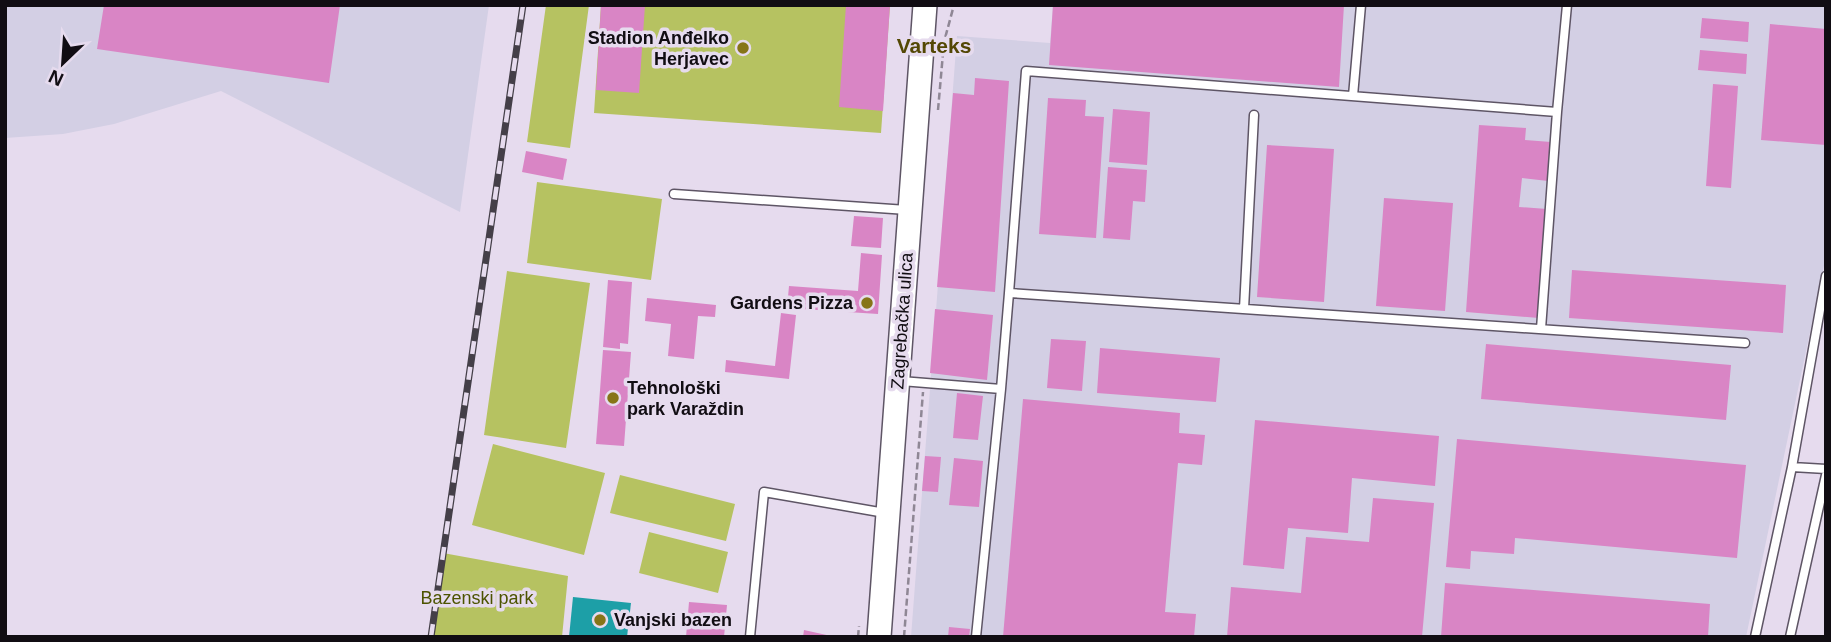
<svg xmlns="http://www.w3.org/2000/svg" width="1831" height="642" viewBox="0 0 1831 642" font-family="Arial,sans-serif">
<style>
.industrial{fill:#d3cfe4}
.green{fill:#b6c261}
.water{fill:#1d9fa7}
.building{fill:#d985c5}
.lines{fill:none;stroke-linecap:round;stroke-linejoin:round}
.service-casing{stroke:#5e5565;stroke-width:11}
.secondary-casing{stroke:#5e5565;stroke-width:26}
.path{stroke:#8f8795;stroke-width:2.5;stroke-dasharray:7 3.5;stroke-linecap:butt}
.service{stroke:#fff;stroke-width:8}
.secondary{stroke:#fff;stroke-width:23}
.rail-casing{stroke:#443f48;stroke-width:7}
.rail{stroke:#e6dbee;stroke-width:4.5;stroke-dasharray:13;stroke-linecap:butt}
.poi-dot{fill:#867518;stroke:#e6dbee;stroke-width:2.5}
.labels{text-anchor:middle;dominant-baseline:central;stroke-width:7;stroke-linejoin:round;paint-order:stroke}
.poi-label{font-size:18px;font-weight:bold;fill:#110d13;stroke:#e6dbee;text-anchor:end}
.street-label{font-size:18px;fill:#110d13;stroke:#e6dbee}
.park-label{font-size:18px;fill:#4c5300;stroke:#e6dbee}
.quarter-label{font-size:21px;font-weight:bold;fill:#534704;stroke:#e6dbee}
</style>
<rect width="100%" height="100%" fill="#e6dbee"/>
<path class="industrial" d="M 5,5 L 489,5 L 460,212 L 221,91 L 114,124 L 63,134 L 5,138 Z
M 1053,5 L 1826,5 L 1826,256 L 1746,637 L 911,637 L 957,36 L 1050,43 Z"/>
<path class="green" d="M 546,5 L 589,5 L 570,148 L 527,142 Z
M 601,5 L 890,5 L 881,133 L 594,113 Z
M 537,182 L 662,199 L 651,280 L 527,263 Z
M 507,271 L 590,283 L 566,448 L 484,435 Z
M 493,444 L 605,473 L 584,555 L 472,525 Z
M 620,475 L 735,504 L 726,541 L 610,513 Z
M 649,532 L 728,552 L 718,593 L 639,573 Z
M 443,553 L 568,576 L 562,637 L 431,637 Z"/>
<path class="water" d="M 573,597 L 631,603 L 627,637 L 569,637 Z"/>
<path class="building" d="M 104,5 L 340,5 L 329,83 L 97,49 Z
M 601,5 L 645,5 L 639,93 L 596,90 Z
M 846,5 L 890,5 L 883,111 L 839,107 Z
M 1053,5 L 1344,5 L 1339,87 L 1049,65 Z
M 1702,18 L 1749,22 L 1748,42 L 1700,38 Z
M 1770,24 L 1826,29 L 1826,145 L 1761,140 Z
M 1700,50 L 1747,54 L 1746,74 L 1698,70 Z
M 975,78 L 1009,81 L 995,292 L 937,287 L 953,93 L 974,95 Z
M 1713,84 L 1738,86 L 1731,188 L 1706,186 Z
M 1048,98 L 1086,100 L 1085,116 L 1104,117 L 1096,238 L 1039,234 Z
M 1113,109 L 1150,112 L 1147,165 L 1109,162 Z
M 1479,125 L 1526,128 L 1525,140 L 1551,142 L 1548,181 L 1522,178 L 1519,207 L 1547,209 L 1539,318 L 1466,312 Z
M 1267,145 L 1334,149 L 1324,302 L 1257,297 Z
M 526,151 L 567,159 L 563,180 L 522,172 Z
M 1108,167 L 1147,170 L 1145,202 L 1133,201 L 1130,240 L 1103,238 Z
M 1384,198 L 1453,203 L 1445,311 L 1376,306 Z
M 854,216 L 883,218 L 881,248 L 851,246 Z
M 861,253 L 882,255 L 878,314 L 787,308 L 789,286 L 858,291 Z
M 1572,270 L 1786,285 L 1783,333 L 1569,318 Z
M 608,280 L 632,282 L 628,344 L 620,343 L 620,349 L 603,347 Z
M 647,298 L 716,305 L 715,317 L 698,316 L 694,359 L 668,356 L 671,324 L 645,321 Z
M 935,309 L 993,315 L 987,380 L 930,373 Z
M 781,313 L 796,315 L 789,379 L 725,372 L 726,360 L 775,366 Z
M 1051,339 L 1086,341 L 1082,391 L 1047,388 Z
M 1486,344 L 1731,365 L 1726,420 L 1481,399 Z
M 1100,348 L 1220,358 L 1216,402 L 1097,393 Z
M 603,350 L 631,352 L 624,446 L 596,444 Z
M 957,393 L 983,396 L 978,440 L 953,438 Z
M 1023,399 L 1180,413 L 1179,433 L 1205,435 L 1202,465 L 1178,463 L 1165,612 L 1196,614 L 1194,637 L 1003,637 Z
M 1255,420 L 1439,436 L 1435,486 L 1352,478 L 1348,533 L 1288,528 L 1284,569 L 1243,565 Z
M 1457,439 L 1746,465 L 1737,558 L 1515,538 L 1514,554 L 1471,551 L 1470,569 L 1446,567 Z
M 925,456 L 941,457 L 938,492 L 922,491 Z
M 954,458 L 983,461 L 979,507 L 949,505 Z
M 1373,498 L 1434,503 L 1422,637 L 1227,637 L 1231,587 L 1301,593 L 1306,537 L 1369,542 Z
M 1445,583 L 1710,604 L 1708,637 L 1441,637 Z
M 689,602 L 727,605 L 724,637 L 686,637 Z
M 949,627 L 970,629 L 969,637 L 948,637 Z
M 804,630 L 831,636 L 831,637 L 803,637 Z"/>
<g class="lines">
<g class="service-casing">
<path id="service" d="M 1353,96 L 1361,5
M 1557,112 L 1567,5
M 674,194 L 907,210
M 1009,293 L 1026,71 L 1557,112 L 1541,329
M 1244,309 L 1254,115
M 901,381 L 1001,389 L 976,637
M 1001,389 L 1009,293 L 1745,343
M 1792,467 L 1826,276
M 750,637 L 764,492 L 885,513
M 1755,637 L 1792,467 L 1826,469
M 1790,637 L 1826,475"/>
</g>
<g class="secondary-casing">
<path id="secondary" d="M 879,637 L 925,5"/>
</g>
<path class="path" d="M 938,110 L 944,42 L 954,5
M 858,637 L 859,626
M 904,637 L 923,392"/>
<use href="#service" class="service"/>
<use href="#secondary" class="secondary"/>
<g class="rail-casing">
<path id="rail" d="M 431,637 L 523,5"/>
</g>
<use href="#rail" class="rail"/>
</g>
<g class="poi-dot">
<circle cx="743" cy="48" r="7"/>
<circle cx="867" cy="303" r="7"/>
<circle cx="613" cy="398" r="7"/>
<circle cx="600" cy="620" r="7"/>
</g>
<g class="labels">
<g class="poi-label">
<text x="729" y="38">Stadion Anđelko<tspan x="729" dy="21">Herjavec</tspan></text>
<text x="853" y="303">Gardens Pizza</text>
<text x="627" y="388" text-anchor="start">Tehnološki<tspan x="627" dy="21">park Varaždin</tspan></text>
<text x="614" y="620" text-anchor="start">Vanjski bazen</text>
</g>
<g class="street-label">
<text transform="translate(902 321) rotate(-86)">Zagrebačka ulica</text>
</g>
<g class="park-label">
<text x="477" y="598">Bazenski park</text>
</g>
<g class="quarter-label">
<text x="934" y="45">Varteks</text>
</g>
</g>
<rect width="1831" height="642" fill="none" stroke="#110d13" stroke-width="14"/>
<g transform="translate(63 63) rotate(205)" stroke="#e6dbee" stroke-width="5" paint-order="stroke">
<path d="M0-5L12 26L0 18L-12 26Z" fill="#110d13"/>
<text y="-10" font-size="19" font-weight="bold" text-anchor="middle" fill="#110d13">N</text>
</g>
</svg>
